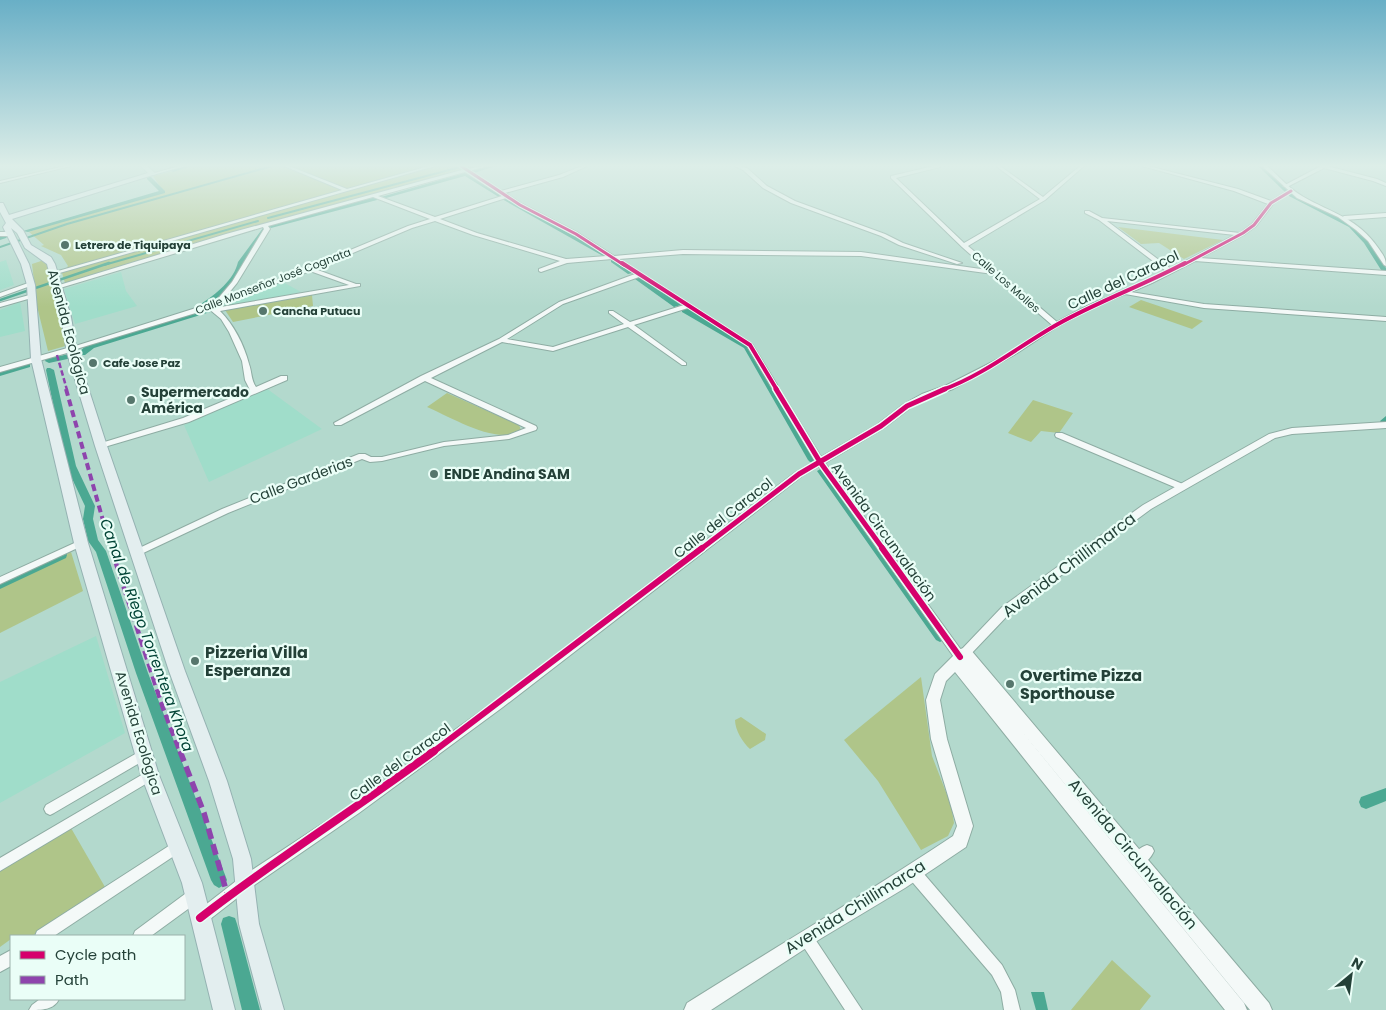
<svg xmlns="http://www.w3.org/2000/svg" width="1386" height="1010" viewBox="0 0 1386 1010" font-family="Poppins,sans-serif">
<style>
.built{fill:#a0ddca}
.green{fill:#afc589}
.water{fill:#4ba892}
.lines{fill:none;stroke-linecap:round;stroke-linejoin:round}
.stream-far1{stroke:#4ba892;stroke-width:2}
.stream{stroke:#4ba892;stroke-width:2.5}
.canal{fill:#4ba892;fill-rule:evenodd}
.minor-casing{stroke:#8eaca3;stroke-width:2}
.tertiary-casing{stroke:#8eaca3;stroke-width:2}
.secondary-casing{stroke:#8eaca3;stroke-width:2}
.primary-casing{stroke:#95b2b2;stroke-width:2}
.minor{fill:#f4f9f8;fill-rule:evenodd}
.tertiary{fill:#f4f9f8;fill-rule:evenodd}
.secondary{fill:#f4f9f8;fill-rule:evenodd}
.primary{fill:#e3eeef;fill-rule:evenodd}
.quiet-far3{stroke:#8e44ad;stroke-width:2.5;stroke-dasharray:5.5 2.5;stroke-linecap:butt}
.quiet-far2{stroke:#8e44ad;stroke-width:4;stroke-dasharray:7 4;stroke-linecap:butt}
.quiet-far1{stroke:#8e44ad;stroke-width:4.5;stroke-dasharray:9 4.5;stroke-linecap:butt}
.quiet{stroke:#8e44ad;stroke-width:5.5;stroke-dasharray:11 5.5;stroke-linecap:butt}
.cycleway-far4-casing{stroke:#eafef7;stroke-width:5}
.cycleway-far3-casing{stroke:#eafef7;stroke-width:6}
.cycleway-far2-casing{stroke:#eafef7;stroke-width:8}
.cycleway-far1-casing{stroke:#eafef7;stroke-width:9}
.cycleway-casing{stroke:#eafef7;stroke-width:11}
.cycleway-far4{stroke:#d6006c;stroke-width:3}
.cycleway-far3{stroke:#d6006c;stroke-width:4}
.cycleway-far2{stroke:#d6006c;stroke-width:5}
.cycleway-far1{stroke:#d6006c;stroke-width:6}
.cycleway{stroke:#d6006c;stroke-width:8}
.poi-dot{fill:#56766c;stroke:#eafef7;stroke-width:2}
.labels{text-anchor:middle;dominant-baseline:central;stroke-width:4.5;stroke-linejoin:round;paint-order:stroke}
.far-poi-label{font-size:11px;font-weight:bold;fill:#244138;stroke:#eafef7;text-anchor:start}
.far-street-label{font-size:11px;fill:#244138;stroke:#eafef7}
.street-label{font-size:14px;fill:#244138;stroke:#eafef7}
.poi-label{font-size:14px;font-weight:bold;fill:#244138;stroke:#eafef7;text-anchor:start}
.water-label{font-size:15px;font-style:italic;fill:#004335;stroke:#eafef7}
.near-street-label{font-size:16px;fill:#244138;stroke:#eafef7}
.near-poi-label{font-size:16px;font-weight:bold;fill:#244138;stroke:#eafef7;text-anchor:start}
</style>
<rect width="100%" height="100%" fill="#b3d9cd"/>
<path class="built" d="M 6,260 L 14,285 L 0,290 L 0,262 Z
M 121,272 L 126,291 L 137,306 L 75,324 L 64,289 Z
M 283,282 L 301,292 L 244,304 L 220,306 Z
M 20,302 L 25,331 L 0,337 L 0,310 Z
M 266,388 L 322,429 L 209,482 L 184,425 Z
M 96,636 L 125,733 L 0,803 L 0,682 Z"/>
<path class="green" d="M 192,166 L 477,166 L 236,231 L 65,283 L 62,273 L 68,266 L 61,255 L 41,246 L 44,245 L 29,232 L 91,211 L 163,191 L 153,176 Z
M 1118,227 L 1223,240 L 1184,259 L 1159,243 L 1141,244 Z
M 41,261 L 47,261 L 69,345 L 48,351 L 37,306 L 32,264 Z
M 312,295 L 313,306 L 233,322 L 225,310 Z
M 1141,300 L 1203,321 L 1192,329 L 1129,307 Z
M 447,393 L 519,425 L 521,430 C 499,447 449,416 427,407 Z
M 1033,400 L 1073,413 L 1059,433 L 1041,431 L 1031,442 L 1008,433 Z
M 71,552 L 83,591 L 0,633 L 0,586 Z
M 921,677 L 932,756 L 951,805 L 954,823 L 948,836 L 921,850 L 878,781 L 844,740 Z
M 741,717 L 766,734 L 765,740 L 750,749 C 743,743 735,730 735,720 Z
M 71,828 L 105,887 L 32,936 L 11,936 L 11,939 L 0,947 L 0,871 Z
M 1112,960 L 1151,996 L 1140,1010 L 1071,1010 Z"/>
<path class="water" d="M 1031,992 L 1044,992 L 1048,1010 L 1036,1010 Z"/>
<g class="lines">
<path class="stream-far1" d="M 268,218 L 464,166
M 0,247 L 67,224 L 272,166
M 104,265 L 258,221"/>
<path class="stream" d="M 0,300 L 109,263"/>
<path class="canal" d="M 183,166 L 191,166 L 173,172 L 170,170 Z
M 488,166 L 496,166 L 474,173 L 471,171 Z
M 1258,166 L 1263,166 L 1289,190 L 1289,192 L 1285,192 Z
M 464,173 L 468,173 L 503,196 L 608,255 L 603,256 L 502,199 L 465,176 L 386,198 L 381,197 Z
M 147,177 L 151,177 L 165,191 L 165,193 L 28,232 L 23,231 L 159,191 L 147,179 Z
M 1289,194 L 1293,194 L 1353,225 L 1370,242 L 1386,268 L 1386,274 L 1383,273 L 1364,243 L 1349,227 L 1289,196 Z
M 375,197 L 377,198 L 377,200 L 271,228 L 268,226 Z
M 263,228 L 268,229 L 244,262 C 242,275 215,308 201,308 L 201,304 C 216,294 234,280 238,262 Z
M 4,235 L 7,237 L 6,238 L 0,240 L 0,236 Z
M 611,260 L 615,260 L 633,273 L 628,274 L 611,262 Z
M 635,277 L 639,277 L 681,305 L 674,307 L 635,279 Z
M 682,308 L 688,308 L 750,345 L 818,460 L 816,462 L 810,462 L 808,460 L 744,348 L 682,312 Z
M 203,310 L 210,312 L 94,348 L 85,355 L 79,355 L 78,353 L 88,344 Z
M 69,354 L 72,354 L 72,358 L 49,363 L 45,361 L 46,359 Z
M 27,363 L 30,363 L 30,367 L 0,376 L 0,371 Z
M 47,368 L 50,368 L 54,370 L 76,466 L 95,506 L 93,519 L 98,540 L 106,551 L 148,673 L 227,880 L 224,885 L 219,888 L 214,885 L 211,880 L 136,673 L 96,552 L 88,541 L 83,519 L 85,506 L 66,466 L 46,370 Z
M 1386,416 L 1386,423 L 1381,423 L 1380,421 Z
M 822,468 L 825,469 L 944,634 L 946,637 L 944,640 L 940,642 L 936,640 L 817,471 Z
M 62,551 L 66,552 L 67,555 L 66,558 L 0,589 L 0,580 Z
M 1386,788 L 1386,801 L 1366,809 L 1361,807 L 1359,802 L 1361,797 Z
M 229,916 L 235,918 L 237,924 L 260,1010 L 242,1010 L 221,924 L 223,918 Z"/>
<g class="minor-casing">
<path id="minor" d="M 65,166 L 71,166 L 0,183 L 0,181 Z
M 179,166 L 185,166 L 153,175 L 151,174 Z
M 284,166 L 289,166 L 347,189 L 429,166 L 435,166 L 56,274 L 51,273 L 342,190 Z
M 459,166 L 463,166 L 466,169 L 484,166 L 484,167 L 469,171 L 501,191 L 559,175 L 582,166 L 587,166 L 563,177 L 505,193 L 522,204 L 578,233 L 614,256 L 683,250 L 861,252 L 988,270 L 962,247 L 891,178 L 891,176 L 934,166 L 940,166 L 940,167 L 896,178 L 964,243 L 1040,199 L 996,166 L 1000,166 L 1043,197 L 1080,166 L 1084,166 L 1045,200 L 968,246 L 1057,322 L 1089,305 L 1148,281 L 1166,271 L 1099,220 L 1085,213 L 1085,211 L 1089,211 L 1102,218 L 1240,233 L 1252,224 L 1268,204 L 1234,191 L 1142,166 L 1148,166 L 1238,189 L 1271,201 L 1289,190 L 1293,191 L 1273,204 L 1256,226 L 1245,234 L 1200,258 L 1386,271 L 1386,275 L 1195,261 L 1152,283 L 1131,292 L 1204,304 L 1386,317 L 1386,321 L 1204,308 L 1125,294 L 1093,307 L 1058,326 L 1014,355 L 953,389 L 928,398 L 910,408 L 884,428 L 825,463 L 964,654 L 965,657 L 964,660 L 960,661 L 956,660 L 819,466 L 802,476 L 503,707 L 359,813 L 250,888 L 205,923 L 200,925 L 195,923 L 193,918 L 195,913 L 240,878 L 351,805 L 495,701 L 796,472 L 815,461 L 747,346 L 688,308 L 634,325 L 686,363 L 686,365 L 682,365 L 628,327 L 553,351 L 502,342 L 431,378 L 536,426 L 537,428 L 536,430 L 509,439 L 444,446 L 382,461 L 370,462 L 362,459 L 228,513 L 139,555 L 133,555 L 131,553 L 133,551 L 222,509 L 359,454 L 365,454 L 371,457 L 382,457 L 444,442 L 508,435 L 526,428 L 425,381 L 341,425 L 335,425 L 334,423 L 421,376 L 499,339 L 559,302 L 635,274 L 612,259 L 567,263 L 541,272 L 539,271 L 539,269 L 560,261 L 473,235 L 435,221 L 412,228 L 315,269 L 356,284 L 360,284 L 360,286 L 220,311 C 234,325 244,345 249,364 C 252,372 251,380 256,387 L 281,376 L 287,376 L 287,380 L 189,422 L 101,448 L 97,446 L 98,444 L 183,418 L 250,390 L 245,380 L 242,361 L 229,332 L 221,319 L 209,309 L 73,350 L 69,350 L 69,348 L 215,302 L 232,282 L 264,229 L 263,227 L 60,288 L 56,288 L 56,286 L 226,234 L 462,170 ZM 465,172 L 502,196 L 435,217 L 378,196 ZM 373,197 L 430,219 L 408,226 L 283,278 L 224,299 L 237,283 L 270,229 L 268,226 ZM 506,198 L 574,235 L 607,256 L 566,259 L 477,233 L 440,219 ZM 1107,221 L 1235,235 L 1171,269 ZM 683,254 L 861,256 L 993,274 L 1052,325 L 1010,353 L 947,385 L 922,394 L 904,404 L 878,424 L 821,457 L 752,344 L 619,259 ZM 310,271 L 349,285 L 215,308 L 213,307 ZM 639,277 L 684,305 L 630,322 L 613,311 L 609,311 L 609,313 L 624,324 L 553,347 L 507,339 L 563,304 Z
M 735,166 L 740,166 L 747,168 L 767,186 L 795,201 L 885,234 L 903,243 L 962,263 L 957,264 L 899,245 L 881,236 L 791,203 L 763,188 L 743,170 Z
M 1321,166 L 1327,166 L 1377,179 L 1386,183 L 1386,186 L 1373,181 L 1324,168 L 1287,187 L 1283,186 Z
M 1386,213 L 1386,217 L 1344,220 L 1341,218 L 1344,216 Z
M 31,282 L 34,284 L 33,285 L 0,297 L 0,293 Z
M 33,294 L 35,295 L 35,297 L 0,307 L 0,303 Z
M 1056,433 L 1062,433 L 1185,485 L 1186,487 L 1182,490 L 1179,489 L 1056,437 L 1055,435 Z
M 81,540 L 84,541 L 86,543 L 84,545 L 0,584 L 0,577 Z
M 144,749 L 148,750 L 150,754 L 148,758 L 54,813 L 50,815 L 46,813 L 44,809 L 46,805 Z
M 150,770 L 154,771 L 156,775 L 154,779 L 0,871 L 0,858 Z
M 178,840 L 183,842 L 185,846 L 183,850 L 54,936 L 35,936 L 37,931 Z
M 1147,845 L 1152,847 L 1154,851 C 1151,858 1145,864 1138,866 L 1133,865 L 1131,860 C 1134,853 1140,847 1147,845 Z
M 913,865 L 918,867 L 1002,965 L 1015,990 L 1020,1010 L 1004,1010 L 1001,992 L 992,975 L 908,877 L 906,872 L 908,867 Z
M 194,889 L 199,891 L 201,896 L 199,901 L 151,936 L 133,936 L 135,931 L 189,891 Z
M 806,931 L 811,933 L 862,1010 L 845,1010 L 801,943 L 799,938 L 801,933 Z
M 11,950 L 11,966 L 0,972 L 0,956 Z
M 40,999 L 59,999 C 54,1010 42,1010 29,1010 L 32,1005 Z"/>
</g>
<g class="tertiary-casing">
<path id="tertiary" d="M 1262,166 L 1267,166 C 1278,175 1289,189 1302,196 C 1333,214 1357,217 1379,249 C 1383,255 1386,258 1386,266 L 1384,265 L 1368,241 L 1356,230 L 1338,217 L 1297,198 Z
M 71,347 L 74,347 L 74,351 L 0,372 L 0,367 Z
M 1386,422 L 1386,428 L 1292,434 L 1275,438 L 1151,509 L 1010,613 L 969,656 L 965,658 L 961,656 L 959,653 L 961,650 L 1002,607 L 1143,505 L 1269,434 L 1292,428 Z"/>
</g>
<g class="secondary-casing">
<path id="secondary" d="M 0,232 L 11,232 L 14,234 L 11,236 L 0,236 Z
M 965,648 L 970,649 L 1269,1003 L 1272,1010 L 1250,1010 L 965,662 L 1244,1003 L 1247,1010 L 1225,1010 L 955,672 L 946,681 L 940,700 L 947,739 L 973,826 L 966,847 L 905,888 L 820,939 L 711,1010 L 684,1010 L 687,1003 C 776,947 866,894 953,836 L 957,826 L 931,739 L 926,700 L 935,674 L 960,649 Z"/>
</g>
<g class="primary-casing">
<path id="primary" d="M 141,166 L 147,166 L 156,174 L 12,219 L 23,230 L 31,245 L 51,257 L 55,264 L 71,317 L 77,353 L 107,446 L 185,671 L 227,781 L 251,859 L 259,924 L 284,1010 L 262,1010 L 239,924 L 233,859 L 209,781 L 169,671 L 95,446 L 67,353 L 61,317 L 47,264 L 25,248 L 17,233 L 11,228 L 29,264 L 35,285 L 41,359 L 88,543 L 159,775 L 202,883 L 235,1010 L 213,1010 L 182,883 L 141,775 L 74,543 L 31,359 L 27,285 L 21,264 L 3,227 L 6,223 L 0,212 L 0,203 L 3,203 L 9,215 L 148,173 Z"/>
</g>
<use href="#minor" class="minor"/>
<use href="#tertiary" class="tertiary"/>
<use href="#secondary" class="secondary"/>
<use href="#primary" class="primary"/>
<path class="quiet-far3" d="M 57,355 L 67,390"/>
<path class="quiet-far2" d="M 66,389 L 111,549"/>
<path class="quiet-far1" d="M 111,548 L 163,708 L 180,752"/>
<path class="quiet" d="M 180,751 L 204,813 L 228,897"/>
<g class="cycleway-far4-casing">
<path id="cycleway-far4" d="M 461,166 L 520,205 L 576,234 L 624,265
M 1183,265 L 1243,233 L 1254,225 L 1271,203 L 1291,191"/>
</g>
<g class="cycleway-far3-casing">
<path id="cycleway-far3" d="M 622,263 L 750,345 L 777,390
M 942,390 C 984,375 1019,346 1058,324 C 1099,301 1144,285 1185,263"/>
</g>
<g class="cycleway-far2-casing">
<path id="cycleway-far2" d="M 776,389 L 820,462 L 883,549
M 701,549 L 799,474 L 881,426 L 907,406 L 945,389"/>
</g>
<g class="cycleway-far1-casing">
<path id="cycleway-far1" d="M 882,548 L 960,657
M 433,752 L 702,548"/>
</g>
<g class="cycleway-casing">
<path id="cycleway" d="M 200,918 C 276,859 357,808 434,751"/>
</g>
<use href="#cycleway-far4" class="cycleway-far4"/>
<use href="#cycleway-far3" class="cycleway-far3"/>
<use href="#cycleway-far2" class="cycleway-far2"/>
<use href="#cycleway-far1" class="cycleway-far1"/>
<use href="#cycleway" class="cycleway"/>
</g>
<linearGradient id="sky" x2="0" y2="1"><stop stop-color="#69afc6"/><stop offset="0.54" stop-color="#ddeee8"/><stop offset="1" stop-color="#ddeee8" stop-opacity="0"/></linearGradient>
<rect width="1386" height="307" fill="url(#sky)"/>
<g class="poi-dot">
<circle cx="65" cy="245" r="5"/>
<circle cx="263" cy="311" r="5"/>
<circle cx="93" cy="363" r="5"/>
<circle cx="131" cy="400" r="5"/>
<circle cx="434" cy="474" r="5"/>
<circle cx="195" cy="661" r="5"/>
<circle cx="1010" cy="684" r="5"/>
</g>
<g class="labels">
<g class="far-poi-label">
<text x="75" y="245">Letrero de Tiquipaya</text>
<text x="273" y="311">Cancha Putucu</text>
<text x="103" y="363">Cafe Jose Paz</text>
</g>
<g class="far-street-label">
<text transform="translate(273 281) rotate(-21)">Calle Monseñor José Cognata</text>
<text transform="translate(1006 282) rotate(41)">Calle Los Molles</text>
</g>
<g class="street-label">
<text transform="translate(1123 280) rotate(-25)">Calle del Caracol</text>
<text transform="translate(69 332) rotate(75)">Avenida Ecológica</text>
<text transform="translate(301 480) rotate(-21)">Calle Garderias</text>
<text transform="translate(723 518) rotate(-38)">Calle del Caracol</text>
<text transform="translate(884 532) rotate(54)">Avenida Circunvalación</text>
<text transform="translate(139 733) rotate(73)">Avenida Ecológica</text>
<text transform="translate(400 762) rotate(-36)">Calle del Caracol</text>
</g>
<g class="poi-label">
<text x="141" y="392">Supermercado<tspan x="141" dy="16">América</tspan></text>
<text x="444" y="474">ENDE Andina SAM</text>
</g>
<g class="water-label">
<text transform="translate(147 635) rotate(70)">Canal de Riego Torrentera Khora</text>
</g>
<g class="near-street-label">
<text transform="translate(1069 565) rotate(-37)">Avenida Chillimarca</text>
<text transform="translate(1133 854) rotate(50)">Avenida Circunvalación</text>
<text transform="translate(855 907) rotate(-32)">Avenida Chillimarca</text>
</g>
<g class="near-poi-label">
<text x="205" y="652">Pizzeria Villa<tspan x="205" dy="18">Esperanza</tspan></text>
<text x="1020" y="675">Overtime Pizza<tspan x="1020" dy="18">Sporthouse</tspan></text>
</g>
</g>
<rect x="10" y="935" width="175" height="65" fill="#eafef7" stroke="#9bb2ab"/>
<rect x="20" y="951" width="25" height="8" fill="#d6006c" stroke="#9bb2ab"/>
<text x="55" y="960" font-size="15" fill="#244138">Cycle path</text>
<rect x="20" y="976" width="25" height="8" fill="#8e44ad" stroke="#9bb2ab"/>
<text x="55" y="985" font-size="15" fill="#244138">Path</text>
<g transform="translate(1351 975) rotate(29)" stroke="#eafef7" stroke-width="4" paint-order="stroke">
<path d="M0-4L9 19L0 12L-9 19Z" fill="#244138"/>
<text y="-8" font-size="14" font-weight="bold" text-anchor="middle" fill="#244138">N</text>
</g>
</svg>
